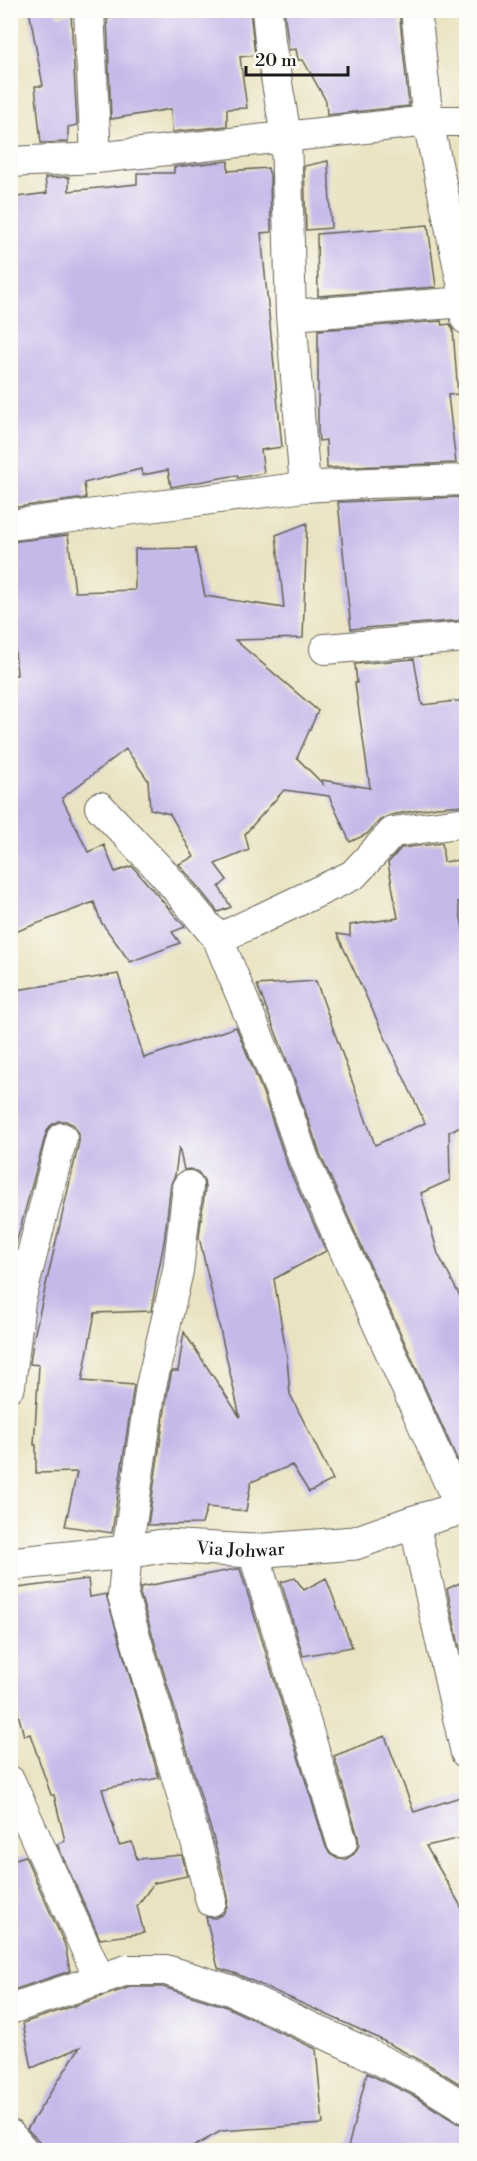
<svg xmlns="http://www.w3.org/2000/svg" width="477" height="2161" viewBox="0 0 477 2161" font-family="'Libre Bodoni',serif">
<style>
.building{fill:#c5b9e9}
.lines{fill:none;stroke-linecap:round;stroke-linejoin:round}
.minor-casing{stroke:#646256;stroke-width:32}
.tertiary-casing{stroke:#646256;stroke-width:35}
.minor{stroke:#fff;stroke-width:30}
.tertiary{stroke:#fff;stroke-width:33}
.labels{text-anchor:middle;dominant-baseline:central;stroke-width:5;stroke-linejoin:round;paint-order:stroke}
.street-label{font-size:18px;fill:#1c1c1c;stroke:#fdfcf7}
</style>
<rect width="100%" height="100%" fill="#fdfcf7"/>
<filter id="ink" filterUnits="userSpaceOnUse"><feTurbulence type="fractalNoise" baseFrequency=".0167" numOctaves="2"/><feDisplacementMap in="SourceGraphic" scale="12" xChannelSelector="R" yChannelSelector="G"/><feConvolveMatrix kernelMatrix="1 2 1 2 8 2 1 2 1" color-interpolation-filters="sRGB"/></filter>
<filter id="wash" filterUnits="userSpaceOnUse"><feTurbulence type="fractalNoise" baseFrequency=".008" numOctaves="4" result="noise"/><feDisplacementMap in="SourceGraphic" scale="24" xChannelSelector="R" yChannelSelector="G"/><feGaussianBlur stdDeviation="1.35" result="paint"/><feColorMatrix in="noise" values="0 0 0 0 0 0 0 0 0 0 0 0 0 0 0 0 0 1.4 0 .05"/><feComposite in="paint" operator="in"/></filter>
<g filter="url(#wash)">
<rect width="100%" height="100%" fill="#eae3c2"/>
<g id="blocks">
<path class="building" d="M 29,10 L 57,10 L 58,16 L 71,13 L 77,125 L 68,127 L 68,142 L 41,143 L 35,86 L 43,86 Z
M 135,10 L 250,10 L 255,55 L 240,57 L 247,108 L 227,109 L 227,126 L 172,132 L 171,109 L 111,119 L 107,19 Z
M 284,10 L 399,10 L 409,106 L 327,115 L 326,101 L 303,60 L 298,60 L 296,49 L 289,50 Z
M 228,161 L 228,171 L 268,168 L 270,175 L 271,232 L 261,233 L 282,447 L 261,450 L 264,473 L 238,478 L 237,475 L 171,487 L 168,470 L 142,475 L 141,469 L 84,483 L 86,498 L 10,508 L 10,198 L 47,193 L 45,178 L 69,177 L 69,191 L 137,184 L 137,173 L 174,173 L 174,167 Z
M 328,161 L 331,228 L 306,230 L 304,166 Z
M 428,225 L 436,287 L 318,296 L 317,234 Z
M 441,321 L 442,325 L 450,324 L 453,330 L 458,394 L 448,395 L 456,463 L 327,468 L 326,440 L 319,441 L 318,431 L 318,330 Z
M 459,497 L 460,506 L 466,505 L 466,620 L 351,629 L 338,502 Z
M 307,523 L 303,638 L 235,640 L 318,711 L 297,758 L 323,784 L 322,780 L 370,788 L 355,683 L 357,683 L 355,664 L 414,659 L 422,705 L 466,700 L 466,805 L 437,807 L 391,815 L 380,820 L 367,834 L 350,842 L 329,796 L 284,790 L 245,834 L 249,850 L 215,864 L 227,880 L 219,887 L 231,907 L 218,912 L 179,864 L 194,857 L 170,814 L 150,809 L 148,780 L 126,749 L 62,798 L 88,852 L 104,845 L 115,872 L 132,866 L 185,927 L 172,932 L 180,943 L 130,962 L 101,922 L 94,902 L 10,934 L 10,708 L 13,675 L 17,675 L 10,591 L 10,542 L 68,535 L 75,592 L 135,590 L 135,549 L 195,548 L 205,596 L 284,608 L 276,535 Z
M 442,843 L 444,862 L 466,859 L 466,901 L 458,902 L 466,944 L 466,1123 L 449,1132 L 450,1180 L 421,1193 L 438,1254 L 466,1308 L 466,1479 L 320,1154 L 295,1081 L 257,985 L 316,981 L 375,1145 L 425,1123 L 337,934 L 350,936 L 350,925 L 398,918 L 388,863 L 401,848 Z
M 118,974 L 144,1058 L 236,1027 L 263,1093 L 288,1167 L 326,1251 L 274,1279 L 287,1358 L 290,1394 L 333,1480 L 309,1492 L 292,1465 L 251,1482 L 246,1511 L 207,1507 L 202,1524 L 148,1525 L 168,1389 L 172,1371 L 178,1371 L 184,1332 L 240,1417 L 199,1237 L 205,1188 L 204,1180 L 198,1172 L 191,1169 L 184,1170 L 179,1147 L 175,1175 L 171,1184 L 164,1242 L 151,1311 L 95,1313 L 82,1381 L 134,1385 L 112,1533 L 65,1526 L 77,1472 L 36,1473 L 36,1445 L 34,1445 L 39,1365 L 30,1364 L 33,1341 L 79,1142 L 79,1134 L 74,1125 L 66,1121 L 58,1121 L 50,1126 L 46,1133 L 10,1266 L 10,991 Z
M 236,1569 L 240,1569 L 326,1847 L 330,1854 L 338,1859 L 346,1859 L 354,1854 L 359,1845 L 358,1837 L 334,1756 L 385,1736 L 414,1812 L 466,1795 L 466,1837 L 426,1846 L 466,1915 L 466,2080 L 463,2086 L 431,2066 L 376,2037 L 237,1974 L 218,1968 L 206,1917 L 215,1918 L 223,1914 L 227,1906 L 228,1897 L 214,1840 L 140,1594 L 141,1587 Z
M 295,1578 L 304,1590 L 326,1578 L 352,1647 L 303,1656 L 281,1582 Z
M 88,1579 L 90,1597 L 106,1594 L 159,1778 L 102,1789 L 119,1845 L 132,1842 L 137,1859 L 182,1855 L 187,1876 L 154,1883 L 137,1906 L 144,1933 L 100,1939 L 57,1844 L 65,1841 L 54,1795 L 51,1795 L 30,1734 L 24,1736 L 16,1706 L 10,1708 L 10,1589 Z
M 466,1580 L 466,1656 L 460,1650 L 447,1589 Z
M 25,1856 L 65,1945 L 70,1971 L 10,1991 L 10,1861 Z
M 130,1987 L 163,1987 L 224,2006 L 316,2049 L 323,2124 L 221,2131 L 186,2151 L 49,2151 L 27,2129 L 80,2047 L 32,2068 L 23,2023 Z
M 367,2073 L 414,2096 L 457,2123 L 466,2125 L 466,2151 L 347,2151 Z"/>
</g>
</g>
<g filter="url(#ink)">
<use href="#blocks" fill-opacity="0" stroke="#646256" stroke-width="1.5"/>
<g class="lines">
<g class="minor-casing">
<path id="minor" d="M 89,10 L 96,158
M 267,10 L 270,42 L 286,136 L 291,315 L 305,487
M 416,10 L 428,121 L 466,302 L 466,319
M 10,162 L 96,158 L 428,121 L 466,121
M 291,315 L 466,302
M 10,525 L 305,487 L 369,483 L 466,480
M 325,649 L 466,637
M 100,807 L 165,875 L 218,939 L 279,1087 L 304,1160 L 461,1509
M 218,939 L 353,875 L 393,832 L 466,822
M 188,1186 L 178,1271 L 151,1386 L 127,1552 L 123,1596 L 197,1845 L 211,1901
M 10,1386 L 20,1301 L 62,1138
M 414,1522 L 466,1753
M 253,1551 L 342,1842
M 10,1781 L 100,1980
M 10,2009 L 127,1970 L 166,1970 L 230,1990 L 362,2051 L 422,2081 L 466,2108
M 10,2135 L 23,2150"/>
</g>
<g class="tertiary-casing">
<g id="tertiary">
<path id="s1" d="M 10,1564 L 127,1552 L 162,1546 L 253,1551 L 355,1543 L 414,1522 L 466,1507"/>
</g>
</g>
<use href="#minor" class="minor"/>
<use href="#tertiary" class="tertiary"/>
</g>
</g>
<g class="labels">
<g class="street-label">
<text stroke="none"><textPath href="#s1" startOffset="232">Via Johwar</textPath></text>
</g>
</g>
<rect width="477" height="2161" fill="none" stroke="#fdfcf7" stroke-width="36"/>
<path d="M246 66v9h102v-9" fill="none" stroke="#1c1c1c" stroke-width="3"/>
<text x="255" y="66" font-size="18" fill="#1c1c1c" stroke="#fdfcf7" stroke-width="4.5" paint-order="stroke">20 m</text>
</svg>
